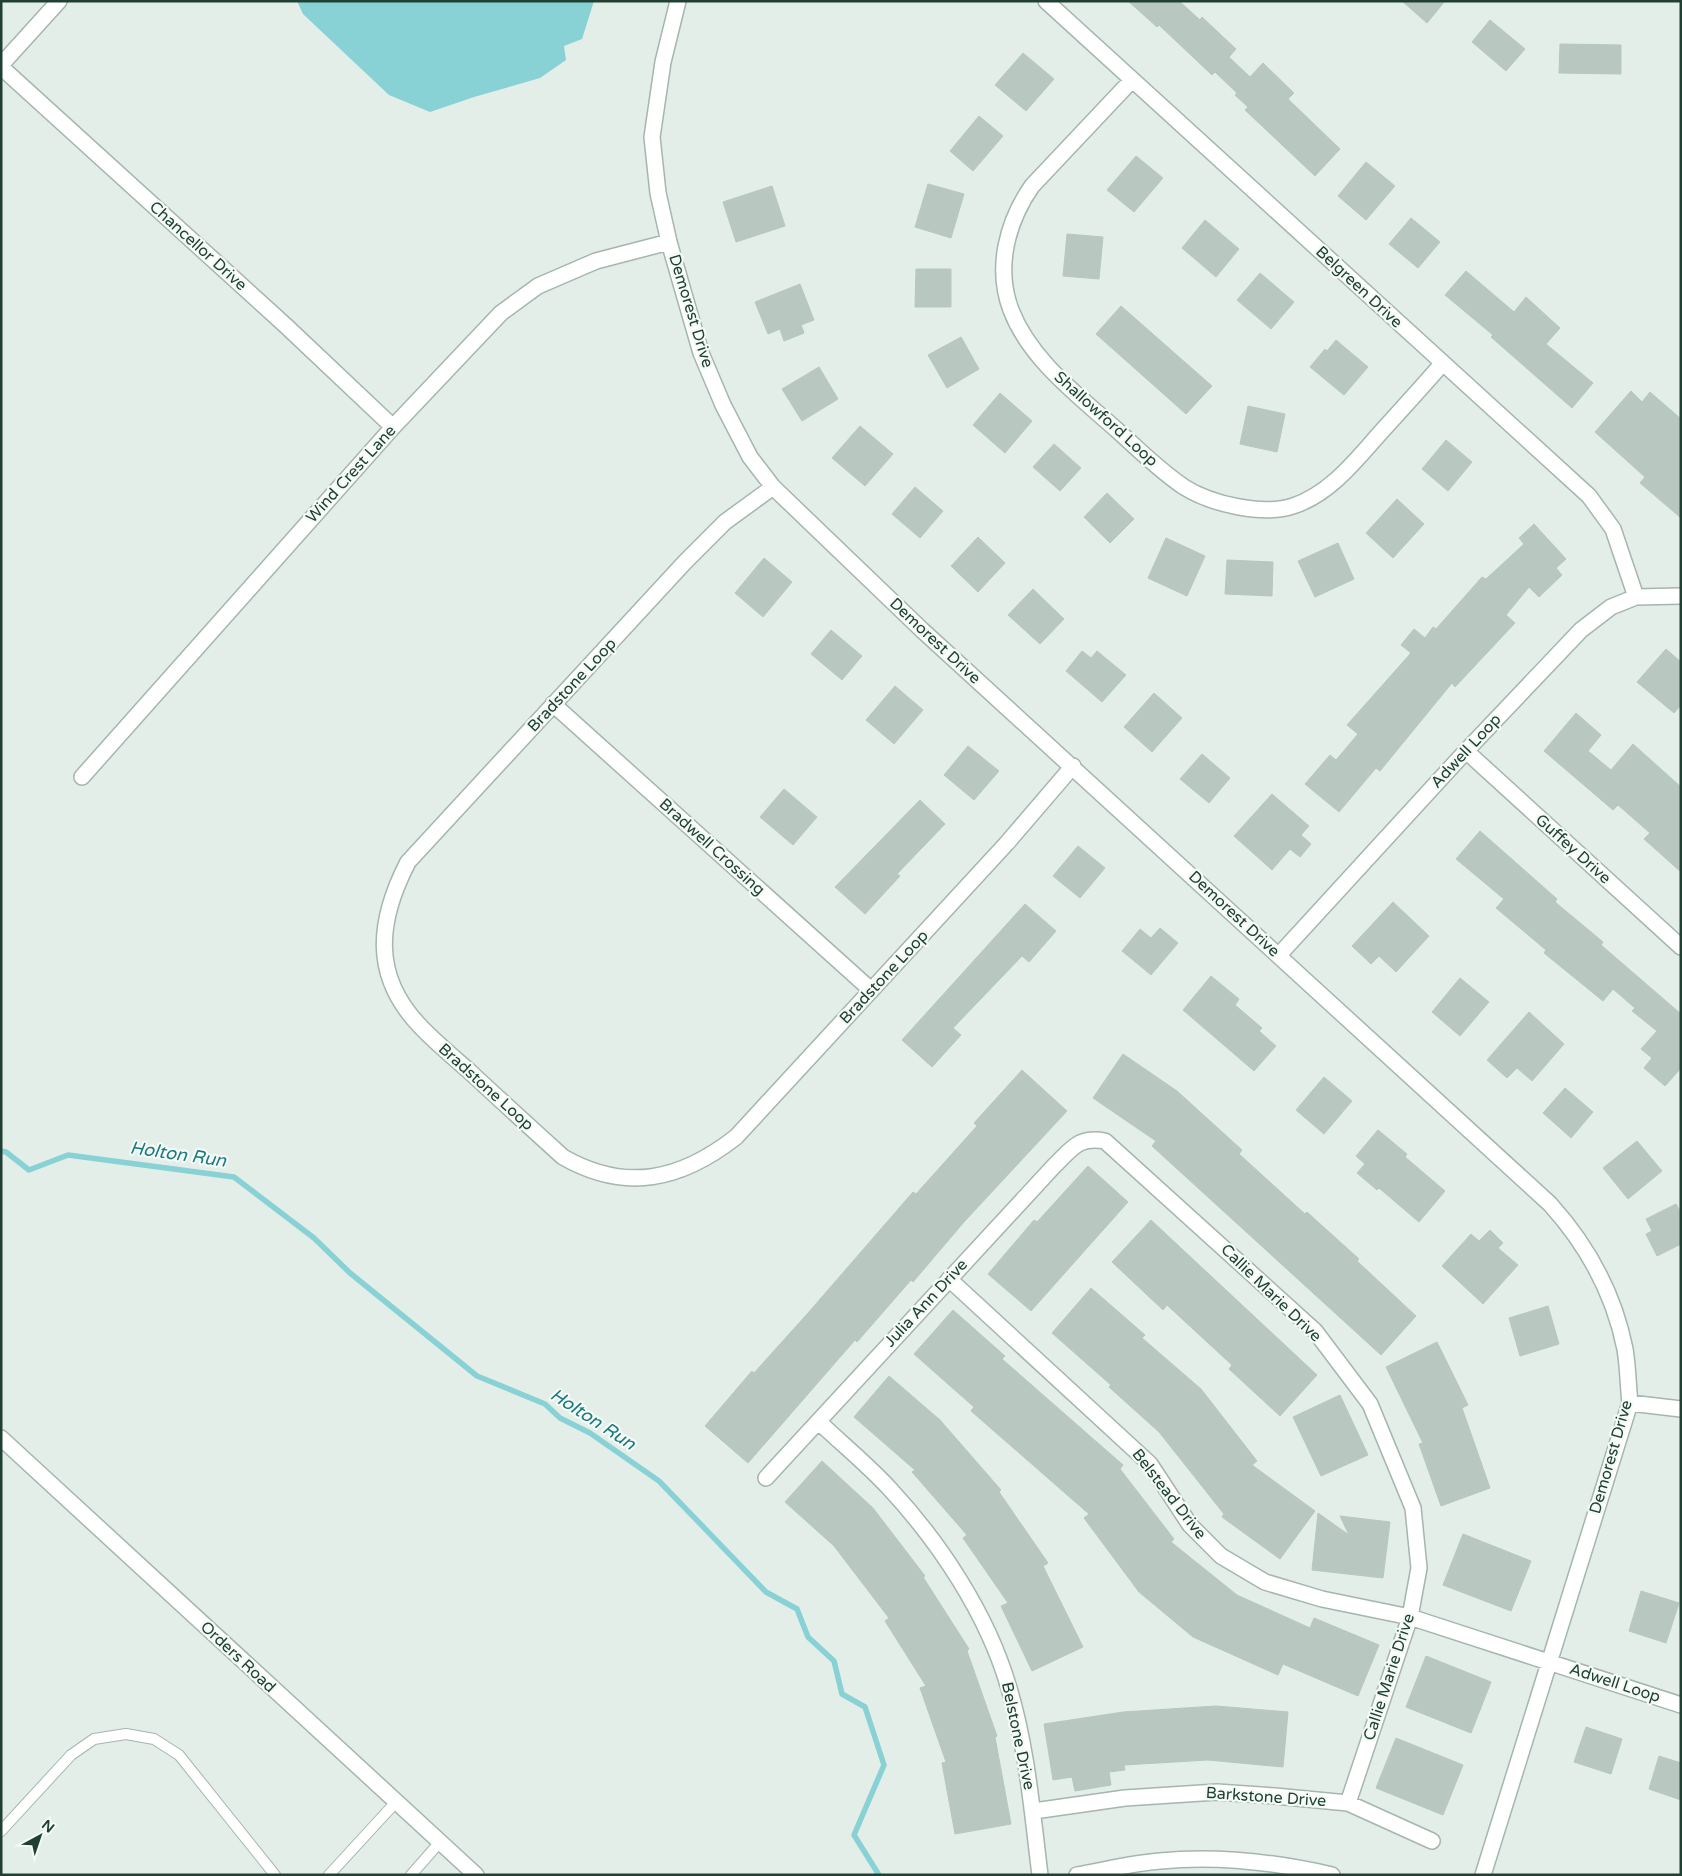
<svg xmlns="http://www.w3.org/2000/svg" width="1682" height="1876" viewBox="0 0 1682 1876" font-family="'Varela Round',sans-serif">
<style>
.water{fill:#88d1d5}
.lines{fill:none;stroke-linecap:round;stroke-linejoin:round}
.stream{stroke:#88d1d5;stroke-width:5.5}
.building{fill:#b8c8c0;stroke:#b5c8be}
.service-casing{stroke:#a5b6ae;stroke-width:12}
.minor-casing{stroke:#a5b6ae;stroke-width:18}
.tertiary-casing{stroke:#a5b6ae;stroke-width:18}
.service{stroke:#fff;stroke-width:10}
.minor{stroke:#fff;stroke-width:15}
.tertiary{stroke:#fff;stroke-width:15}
.labels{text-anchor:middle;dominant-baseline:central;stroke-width:4.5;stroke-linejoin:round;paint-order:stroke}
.street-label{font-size:16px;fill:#214034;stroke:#f4faf6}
.water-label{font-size:18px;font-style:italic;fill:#18797f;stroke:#f4faf6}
</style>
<rect width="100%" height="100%" fill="#e3eee8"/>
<path class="water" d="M 297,1 L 594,1 L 582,39 L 564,46 L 566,60 L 540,78 L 474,97 L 430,112 L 389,95 L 303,14 Z"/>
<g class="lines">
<path class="stream" d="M 1,1151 L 6,1152 L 29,1170 L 68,1155 L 234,1177 L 314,1238 L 350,1273 L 477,1376 L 545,1404 L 560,1418 L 590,1433 L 659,1481 L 766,1592 L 797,1609 L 808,1637 L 834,1661 L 842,1694 L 865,1707 L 884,1765 L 854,1835 L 879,1875"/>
</g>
<path class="building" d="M 1128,1 L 1179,1 L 1200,20 L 1202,17 L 1236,49 L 1229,57 L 1250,77 L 1263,63 L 1294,93 L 1288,99 L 1340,149 L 1315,176 L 1245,110 L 1248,107 L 1235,95 L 1237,93 L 1215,72 L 1212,75 L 1159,25 L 1157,27 Z
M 1402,1 L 1445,1 L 1427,23 Z
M 1490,20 L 1525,49 L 1506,71 L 1472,42 Z
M 1560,44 L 1621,45 L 1621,74 L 1559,73 Z
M 1023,53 L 1054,79 L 1026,111 L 995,85 Z
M 979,116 L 1003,136 L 973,171 L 950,151 Z
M 1136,156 L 1163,178 L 1134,212 L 1107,190 Z
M 1366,162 L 1395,186 L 1366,220 L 1338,196 Z
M 928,184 L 964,194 L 951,238 L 915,227 Z
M 772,186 L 785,226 L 736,242 L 723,202 Z
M 1411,218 L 1440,242 L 1418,268 L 1389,244 Z
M 1205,220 L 1239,249 L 1216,277 L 1182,248 Z
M 1067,234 L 1103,237 L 1099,279 L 1063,276 Z
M 916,269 L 951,269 L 951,307 L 915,307 Z
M 1466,271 L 1514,312 L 1526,297 L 1560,328 L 1546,344 L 1593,383 L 1572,408 L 1491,337 L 1493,335 L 1445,295 Z
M 1260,273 L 1294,302 L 1271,329 L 1237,300 Z
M 800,284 L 814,320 L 801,325 L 804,333 L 784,341 L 780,329 L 768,334 L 755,302 Z
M 1121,306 L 1212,386 L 1186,414 L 1096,334 Z
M 961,337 L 979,369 L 947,388 L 928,355 Z
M 1336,340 L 1368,367 L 1344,395 L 1310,367 L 1325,349 L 1327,351 Z
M 819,367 L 838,399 L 802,421 L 782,389 Z
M 1631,391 L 1642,402 L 1650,392 L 1681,419 L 1681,518 L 1640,483 L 1645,477 L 1595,432 Z
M 1000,393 L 1032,421 L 1005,453 L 973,425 Z
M 1248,406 L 1285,414 L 1277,452 L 1240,444 Z
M 860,426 L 893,454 L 865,486 L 832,458 Z
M 1446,440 L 1472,462 L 1448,491 L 1422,469 Z
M 1054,444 L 1081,468 L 1060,491 L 1033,467 Z
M 915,487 L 943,511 L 920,538 L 892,514 Z
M 1107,493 L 1134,519 L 1110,543 L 1084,517 Z
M 1397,499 L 1424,524 L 1393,558 L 1366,533 Z
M 1534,524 L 1566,559 L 1556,568 L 1562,575 L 1539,597 L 1529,587 L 1506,615 L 1515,623 L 1455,687 L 1452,683 L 1380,771 L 1376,768 L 1339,812 L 1305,784 L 1330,755 L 1336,760 L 1358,734 L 1347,725 L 1411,653 L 1401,645 L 1414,629 L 1425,638 L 1433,627 L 1436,629 L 1482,577 L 1486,579 L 1524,544 L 1519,538 Z
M 978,537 L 1005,563 L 978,592 L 951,566 Z
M 1166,538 L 1205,556 L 1187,596 L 1148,578 Z
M 1338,543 L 1354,579 L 1315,597 L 1298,561 Z
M 764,558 L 792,582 L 763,617 L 735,593 Z
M 1227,560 L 1273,562 L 1272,596 L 1225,594 Z
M 1033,589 L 1064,619 L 1040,644 L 1008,615 Z
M 831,630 L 862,656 L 842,680 L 811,654 Z
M 1666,649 L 1681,662 L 1681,705 L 1674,713 L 1637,682 Z
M 1082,651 L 1091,658 L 1097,651 L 1126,675 L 1102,702 L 1066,671 Z
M 895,686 L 923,710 L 894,744 L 866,720 Z
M 1154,693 L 1182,718 L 1152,752 L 1124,727 Z
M 1576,713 L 1601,735 L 1588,751 L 1611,770 L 1633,744 L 1681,787 L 1681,872 L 1644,839 L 1650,833 L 1618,805 L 1613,810 L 1544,751 Z
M 968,746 L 999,771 L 974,800 L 944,775 Z
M 1202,754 L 1230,778 L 1209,803 L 1180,779 Z
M 784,789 L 817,817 L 793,845 L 760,817 Z
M 1272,794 L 1309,826 L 1301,835 L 1311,844 L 1300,857 L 1290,849 L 1272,870 L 1234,836 Z
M 920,800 L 945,824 L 897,874 L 900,876 L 865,914 L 835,887 Z
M 1480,831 L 1557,899 L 1555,902 L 1603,942 L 1601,945 L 1681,1014 L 1681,1068 L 1665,1086 L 1644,1068 L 1652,1058 L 1641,1049 L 1657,1031 L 1632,1011 L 1635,1008 L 1613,989 L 1603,1001 L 1544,953 L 1546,950 L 1496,908 L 1504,899 L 1456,859 Z
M 1078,846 L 1105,868 L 1080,898 L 1053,876 Z
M 1393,902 L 1429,936 L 1396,972 L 1379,956 L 1371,964 L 1352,946 Z
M 1025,904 L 1056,931 L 1029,962 L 1022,956 L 953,1028 L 961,1035 L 932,1067 L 902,1040 Z
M 1160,928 L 1178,943 L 1151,975 L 1122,951 L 1140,929 L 1151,938 Z
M 1211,976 L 1239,999 L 1235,1005 L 1262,1028 L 1259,1031 L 1276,1046 L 1254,1071 L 1183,1010 Z
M 1460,978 L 1489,1002 L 1460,1036 L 1432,1012 Z
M 1529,1012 L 1564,1044 L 1532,1081 L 1517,1068 L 1507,1078 L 1487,1060 Z
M 1123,1054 L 1177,1091 L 1242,1150 L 1239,1154 L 1305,1214 L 1307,1212 L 1359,1259 L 1357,1261 L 1416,1316 L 1381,1355 L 1152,1146 L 1156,1141 L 1093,1098 Z
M 1022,1070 L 1067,1111 L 964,1222 L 913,1282 L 911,1280 L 857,1342 L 855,1340 L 748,1463 L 705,1426 L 752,1371 L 754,1373 L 808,1313 L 913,1192 L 916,1194 L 977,1126 L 974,1123 Z
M 1324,1077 L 1352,1101 L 1324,1134 L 1296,1110 Z
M 1565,1088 L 1593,1112 L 1571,1138 L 1543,1113 Z
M 1378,1130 L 1407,1154 L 1405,1157 L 1445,1191 L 1419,1222 L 1379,1188 L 1377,1190 L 1357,1173 L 1365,1164 L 1356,1156 Z
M 1637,1141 L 1662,1171 L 1628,1199 L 1603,1168 Z
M 1088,1166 L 1128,1202 L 1031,1311 L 988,1274 L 1034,1220 L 1037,1222 Z
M 1676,1204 L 1681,1212 L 1681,1244 L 1657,1256 L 1646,1234 L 1652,1231 L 1646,1219 Z
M 1151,1220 L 1317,1375 L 1280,1416 L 1229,1369 L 1232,1365 L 1167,1305 L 1163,1310 L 1112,1262 Z
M 1490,1230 L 1503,1243 L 1498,1248 L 1518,1265 L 1483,1304 L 1442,1266 L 1471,1234 L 1479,1241 Z
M 1091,1288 L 1145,1335 L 1142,1338 L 1201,1389 L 1257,1461 L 1252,1465 L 1315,1511 L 1280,1559 L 1222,1517 L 1224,1514 L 1159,1432 L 1109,1387 L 1111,1385 L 1052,1333 Z
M 1548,1306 L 1559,1344 L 1520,1356 L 1509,1318 Z
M 953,1310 L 1005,1356 L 1002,1359 L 1123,1465 L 1120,1469 L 1174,1539 L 1171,1542 L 1237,1595 L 1310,1628 L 1314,1618 L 1379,1645 L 1358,1696 L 1283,1664 L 1278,1675 L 1193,1637 L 1139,1592 L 1084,1518 L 1089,1514 L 971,1411 L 974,1407 L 914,1354 Z
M 1437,1342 L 1468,1405 L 1462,1408 L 1490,1488 L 1441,1506 L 1419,1444 L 1423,1443 L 1386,1367 Z
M 889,1376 L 940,1420 L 1001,1490 L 999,1492 L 1048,1563 L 1043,1566 L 1083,1647 L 1032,1671 L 1001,1606 L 1008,1603 L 963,1538 L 967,1535 L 912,1472 L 915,1470 L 854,1417 Z
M 1340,1395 L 1368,1455 L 1321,1476 L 1293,1417 Z
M 822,1461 L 873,1508 L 925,1576 L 923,1577 L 969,1649 L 967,1651 L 997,1736 L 995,1737 L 1011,1824 L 955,1834 L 942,1763 L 946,1762 L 920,1688 L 926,1686 L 885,1621 L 889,1618 L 834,1546 L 785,1502 Z
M 1318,1513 L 1349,1535 L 1340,1516 L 1390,1522 L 1383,1578 L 1312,1570 Z
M 1463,1534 L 1531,1561 L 1511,1611 L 1443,1585 Z
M 1641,1591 L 1679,1603 L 1666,1643 L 1629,1631 Z
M 1426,1656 L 1491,1682 L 1471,1733 L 1406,1707 Z
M 1216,1706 L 1288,1712 L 1283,1767 L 1208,1760 L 1124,1765 L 1125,1770 L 1109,1772 L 1111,1785 L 1075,1791 L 1072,1777 L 1053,1780 L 1044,1724 L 1123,1712 Z
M 1586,1727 L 1622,1739 L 1611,1774 L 1574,1762 Z
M 1396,1738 L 1463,1765 L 1443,1815 L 1376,1788 Z
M 1659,1756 L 1681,1763 L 1681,1800 L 1649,1789 Z"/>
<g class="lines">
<g class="service-casing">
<path id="service" d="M 1,1831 L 71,1755 L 94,1739 L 126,1734 L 154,1739 L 179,1755 L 275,1875
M 329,1875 L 396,1802
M 411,1875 L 440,1842"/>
</g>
<g class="minor-casing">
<path id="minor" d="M 678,1 L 663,62 L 652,137 L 658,193 L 669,242 L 701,353 L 723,405 L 750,457 L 773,487 L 922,630 L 1550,1204 C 1587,1245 1614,1294 1625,1349 C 1628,1367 1628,1385 1630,1403 L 1483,1875
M 1046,1 L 1589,496 L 1613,529 L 1636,597
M 1,65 L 59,1
M 1,67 L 285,325 L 393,427
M 1132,80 L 1032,186 C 1007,222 995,268 1011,310 C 1030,360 1079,396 1118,431 C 1139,450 1160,471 1184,487 C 1211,504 1263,516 1293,506 C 1330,494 1356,460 1381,432 C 1402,409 1422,387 1442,364
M 773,487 L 725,522 L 685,562 L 408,862 C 378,920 371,975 420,1026 C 435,1042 452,1056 468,1070 C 499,1099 531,1128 563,1157 C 626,1193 681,1180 736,1137 L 1007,843 L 1073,766
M 553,704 L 871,990
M 1466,751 L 1681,947
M 82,777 L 393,427 L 501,313 L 538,286 L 596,261 L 669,242
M 1279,955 L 1466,751 L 1581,630 L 1611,607 L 1636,597 L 1681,596
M 949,1279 L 1150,1464 L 1190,1525 L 1221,1556 L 1265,1582 L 1322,1599 L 1410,1617 L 1681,1705
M 1630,1403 L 1681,1409
M 819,1422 C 842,1444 868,1465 890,1489 C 940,1543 987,1614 1008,1685 C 1027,1746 1032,1811 1040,1875
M 766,1478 L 1054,1166 C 1072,1149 1078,1136 1105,1141 L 1315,1331 L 1370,1404 L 1413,1508 L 1419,1568 L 1410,1617 L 1348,1803
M 1034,1811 L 1125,1798 L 1217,1792 L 1275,1796 L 1348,1803 L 1432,1841"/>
</g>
<g class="tertiary-casing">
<path id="tertiary" d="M 1,1438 L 476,1875
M 1077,1875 C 1105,1870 1133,1863 1160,1861 C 1218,1855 1275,1862 1332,1875"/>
</g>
<use href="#service" class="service"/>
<use href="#minor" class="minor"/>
<use href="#tertiary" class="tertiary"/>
</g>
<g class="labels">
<g class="street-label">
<text transform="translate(198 246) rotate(42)">Chancellor Drive</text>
<text transform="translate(1359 287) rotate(43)">Belgreen Drive</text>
<text transform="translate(691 311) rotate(73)">Demorest Drive</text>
<text transform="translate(1106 419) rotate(42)">Shallowford Loop</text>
<text transform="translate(351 474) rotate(-48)">Wind Crest Lane</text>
<text transform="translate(935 641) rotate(43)">Demorest Drive</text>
<text transform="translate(572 685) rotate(-47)">Bradstone Loop</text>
<text transform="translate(1466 751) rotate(-47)">Adwell Loop</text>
<text transform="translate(712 847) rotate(42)">Bradwell Crossing</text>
<text transform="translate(1573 849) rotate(42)">Guffey Drive</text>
<text transform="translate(1234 914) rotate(43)">Demorest Drive</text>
<text transform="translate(884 977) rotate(-47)">Bradstone Loop</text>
<text transform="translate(486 1087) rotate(42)">Bradstone Loop</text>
<text transform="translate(1271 1293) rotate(44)">Callie Marie Drive</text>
<text transform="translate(926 1303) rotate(-47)">Julia Ann Drive</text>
<text transform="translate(1611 1457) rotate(-74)">Demorest Drive</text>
<text transform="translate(1169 1494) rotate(52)">Belstead Drive</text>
<text transform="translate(238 1657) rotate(43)">Orders Road</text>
<text transform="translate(1389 1677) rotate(-72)">Callie Marie Drive</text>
<text transform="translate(1615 1683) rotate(18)">Adwell Loop</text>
<text transform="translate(1018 1736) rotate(78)">Belstone Drive</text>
<text transform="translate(1266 1797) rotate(4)">Barkstone Drive</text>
</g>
<g class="water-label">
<text transform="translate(178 1154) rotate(8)">Holton Run</text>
<text transform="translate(593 1419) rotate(33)">Holton Run</text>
</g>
</g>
<rect width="1682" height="1876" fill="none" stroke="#214034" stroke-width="5"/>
<g transform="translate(40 1836) rotate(40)" stroke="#f4faf6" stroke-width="4" paint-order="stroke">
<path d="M0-4L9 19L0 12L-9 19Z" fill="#214034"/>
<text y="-8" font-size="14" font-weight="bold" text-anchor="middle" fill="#214034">N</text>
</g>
</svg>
